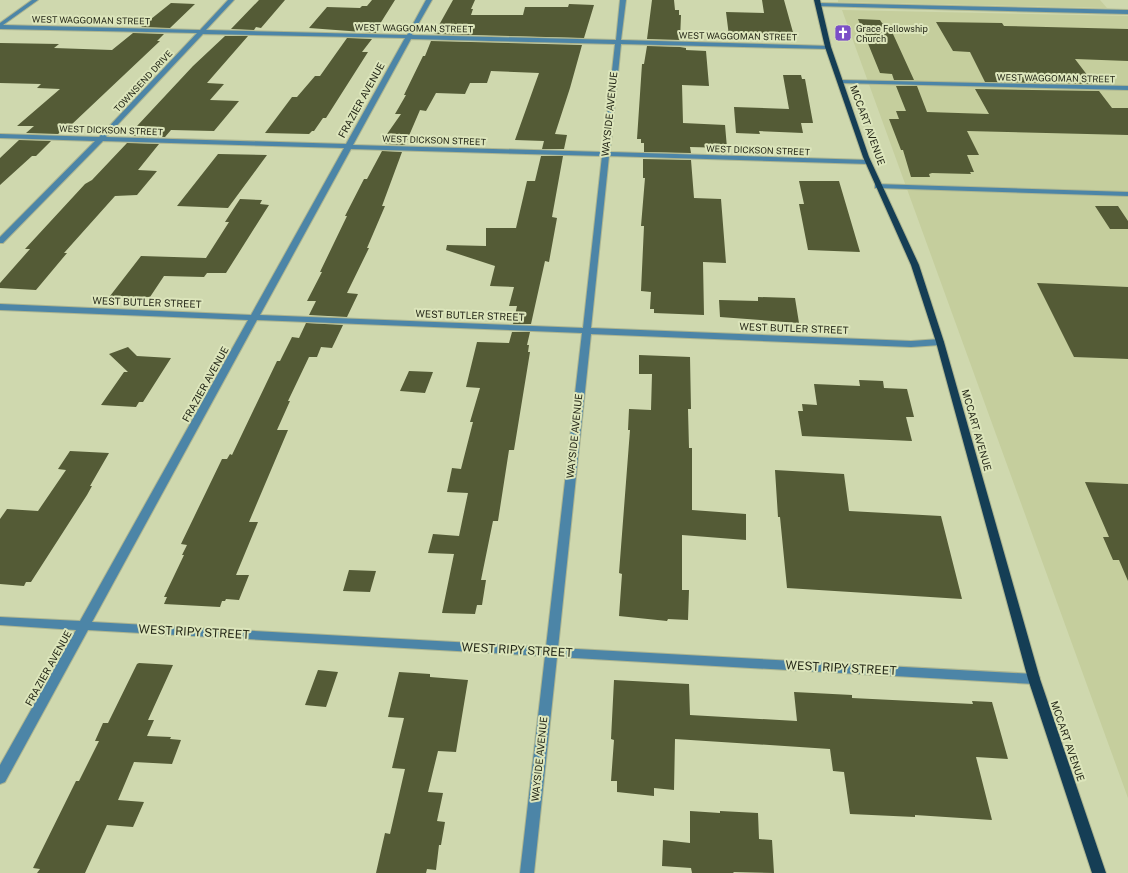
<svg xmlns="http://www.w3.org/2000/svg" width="1128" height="873" viewBox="0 0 1128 873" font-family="'Public Sans',sans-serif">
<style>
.built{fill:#c5ce9d}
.building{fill:#545b36}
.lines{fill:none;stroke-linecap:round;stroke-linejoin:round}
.minor-casing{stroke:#adb590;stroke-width:2}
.major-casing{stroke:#adb590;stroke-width:2}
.minor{fill:#4c85a7;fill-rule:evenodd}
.major{fill:#153e55;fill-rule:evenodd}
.labels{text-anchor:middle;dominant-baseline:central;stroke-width:4;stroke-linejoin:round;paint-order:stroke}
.far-street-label{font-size:9px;fill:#262919;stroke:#dce5bb}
.far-poi-label{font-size:9px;fill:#262919;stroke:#dce5bb;text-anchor:start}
.street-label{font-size:10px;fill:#262919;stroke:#dce5bb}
.near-street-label{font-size:12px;fill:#262919;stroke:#dce5bb}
</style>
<rect width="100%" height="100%" fill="#cfd8ae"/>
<path class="built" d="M 838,0 L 1100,0 L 1107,8 L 838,2 Z
M 842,10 L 1128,16 L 1128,798 Z"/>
<path class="building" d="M 259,0 L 285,0 L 261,28 L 256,27 L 254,30 L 231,29 Z
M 372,0 L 395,0 L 378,27 L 380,27 L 376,33 L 309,28 L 327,7 L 360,8 L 362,6 L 367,6 Z
M 453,0 L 475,0 L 471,9 L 473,9 L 471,15 L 523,15 L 525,7 L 568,7 L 569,4 L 594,5 L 584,38 L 434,34 Z
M 652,0 L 674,0 L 675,10 L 679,10 L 679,15 L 681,15 L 680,40 L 647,39 Z
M 762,0 L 784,0 L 794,36 L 729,36 L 726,12 L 764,13 Z
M 171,3 L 195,4 L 170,28 L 141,27 Z
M 858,19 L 880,20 L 882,23 L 888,23 L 914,80 L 894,80 L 892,74 L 880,73 Z
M 936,22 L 1002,23 L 1004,26 L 1128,29 L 1128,61 L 1075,59 L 1094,84 L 985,82 L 970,52 L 953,51 Z
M 133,33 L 164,34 L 157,41 L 160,41 L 70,126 L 67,126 L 58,134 L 26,133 L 34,126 L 17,126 L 60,89 L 37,88 L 41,84 L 0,83 L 0,43 L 59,44 L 54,48 L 112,50 Z
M 225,36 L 248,36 L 207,83 L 224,84 L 210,100 L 239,101 L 214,131 L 171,130 L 165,137 L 133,136 L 142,126 L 137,126 L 193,66 Z
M 347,38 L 372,39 L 362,52 L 368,52 L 326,118 L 323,118 L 314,131 L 312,131 L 309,134 L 265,133 L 292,97 L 297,97 L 315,76 L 320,76 Z
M 431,41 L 582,45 L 570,88 L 555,134 L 567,135 L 564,149 L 542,149 L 544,141 L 515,140 L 539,73 L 491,71 L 487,83 L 470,83 L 465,94 L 436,93 L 426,111 L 420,110 L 405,145 L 385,144 L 391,134 L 387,134 L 401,114 L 395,114 L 406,95 L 404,95 L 423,56 L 425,56 Z
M 647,46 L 680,47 L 686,48 L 686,50 L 706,51 L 709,86 L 682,85 L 683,123 L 725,125 L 727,148 L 690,147 L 691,153 L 644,152 L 644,143 L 641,143 L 641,139 L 637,139 L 642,64 L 644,64 Z
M 783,75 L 801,75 L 802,79 L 805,79 L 813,123 L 801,123 L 803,133 L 759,131 L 760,134 L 736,133 L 734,107 L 789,109 Z
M 896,86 L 917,86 L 927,112 L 989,114 L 975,89 L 1099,91 L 1112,108 L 1128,108 L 1128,135 L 967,131 L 979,155 L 967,155 L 974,172 L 970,172 L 971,174 L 932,173 L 929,174 L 930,177 L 911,177 L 903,150 L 901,150 L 889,119 L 899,119 L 896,111 L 906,111 Z
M 19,140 L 51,141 L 36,156 L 32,156 L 0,185 L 0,158 Z
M 127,143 L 159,144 L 138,170 L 157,171 L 137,195 L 115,196 L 64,253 L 67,253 L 36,290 L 0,288 L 0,283 L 30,249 L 25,249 L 85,184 L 92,180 Z
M 382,151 L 402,152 L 382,206 L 385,206 L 367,248 L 369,248 L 347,293 L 358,294 L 347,317 L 309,315 L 316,301 L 307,301 L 322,272 L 320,272 L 347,216 L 345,216 L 364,179 L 367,179 Z
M 218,154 L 267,155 L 228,208 L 177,206 Z
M 541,156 L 563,156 L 552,217 L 557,218 L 549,262 L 545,261 L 531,324 L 513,324 L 517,306 L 509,306 L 514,287 L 490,286 L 495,266 L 446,250 L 447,245 L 486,246 L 486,228 L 516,228 L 527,181 L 535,181 Z
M 643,159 L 691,160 L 694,198 L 721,199 L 726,263 L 703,262 L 704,315 L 654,313 L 654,309 L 650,309 L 651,292 L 641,291 L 644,226 L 641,226 L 645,178 L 643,178 Z
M 799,181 L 839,181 L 860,252 L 808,250 L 799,204 L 804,204 Z
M 240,199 L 262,200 L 260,204 L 269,205 L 226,273 L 207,273 L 204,277 L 164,276 L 150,297 L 110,296 L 141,256 L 206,258 L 229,222 L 225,222 Z
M 1095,206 L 1118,206 L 1128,221 L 1128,229 L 1110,229 Z
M 1037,283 L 1128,287 L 1128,359 L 1074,357 Z
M 758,297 L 795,298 L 799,323 L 720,317 L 719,300 L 758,301 Z
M 306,323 L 343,325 L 332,348 L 321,347 L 317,357 L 309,357 L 288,401 L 290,401 L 277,430 L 288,430 L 249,522 L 258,522 L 236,575 L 249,575 L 239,600 L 226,599 L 225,601 L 222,601 L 220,607 L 164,604 L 167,597 L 164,597 L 184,555 L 182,555 L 187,545 L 181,544 L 222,459 L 227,459 L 230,454 L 232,455 L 277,361 L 280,361 L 292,337 L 299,338 Z
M 512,332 L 530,332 L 527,345 L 529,345 L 528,352 L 530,352 L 514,450 L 509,450 L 498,521 L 493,521 L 481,580 L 486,580 L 482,605 L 477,605 L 475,614 L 442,613 L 454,554 L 428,553 L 433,534 L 459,536 L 468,493 L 447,492 L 452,468 L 461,469 L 473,422 L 470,422 L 480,388 L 466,387 L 477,342 L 509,343 Z
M 128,347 L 137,356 L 171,358 L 143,402 L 139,402 L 136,407 L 101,405 L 124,372 L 128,372 L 109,354 Z
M 639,355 L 690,357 L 691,409 L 688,409 L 689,448 L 692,448 L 692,510 L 746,514 L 746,540 L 682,535 L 682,590 L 689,590 L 688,620 L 668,619 L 667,621 L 619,616 L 622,574 L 619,573 L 630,430 L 628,430 L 629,409 L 651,410 L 652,374 L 639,374 Z
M 409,371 L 433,372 L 425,393 L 400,391 Z
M 859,380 L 883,381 L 884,388 L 907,389 L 914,417 L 906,417 L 912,441 L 802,436 L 798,411 L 803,411 L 802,404 L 817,405 L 814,384 L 860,386 Z
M 70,451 L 109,453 L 90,486 L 92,486 L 87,495 L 31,582 L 26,582 L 24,586 L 0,584 L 0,519 L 7,509 L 38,511 L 66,470 L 58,469 Z
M 775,470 L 844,474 L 849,511 L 941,516 L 962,599 L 787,588 L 780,517 L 778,517 Z
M 1085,482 L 1128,484 L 1128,581 L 1119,560 L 1113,560 L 1103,537 L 1109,537 Z
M 349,570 L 376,571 L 370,592 L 343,591 Z
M 139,663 L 173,665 L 148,720 L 154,720 L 147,736 L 171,737 L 170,739 L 181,740 L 172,764 L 134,762 L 118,800 L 144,802 L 133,827 L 107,825 L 85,873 L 37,873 L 40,869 L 33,868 L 76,781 L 79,781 L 99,741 L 95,741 L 103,723 L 108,723 L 137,664 Z
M 318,670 L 338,672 L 326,707 L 305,705 Z
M 399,672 L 430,674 L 430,677 L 468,680 L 456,752 L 438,751 L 428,792 L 443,793 L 437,821 L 445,822 L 441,845 L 439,845 L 436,870 L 427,869 L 426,873 L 376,873 L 385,833 L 390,834 L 405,769 L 392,768 L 404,718 L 388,717 Z
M 614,680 L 689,684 L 690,715 L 797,721 L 794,692 L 852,695 L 852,698 L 973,704 L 972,701 L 992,702 L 1008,759 L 976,757 L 992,820 L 915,815 L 915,817 L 850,814 L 844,772 L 833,771 L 830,749 L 675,739 L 674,790 L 654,788 L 654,796 L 617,792 L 617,781 L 611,781 L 614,740 L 611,739 Z
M 690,811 L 720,813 L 720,811 L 758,813 L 759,839 L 772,840 L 774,873 L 733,872 L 734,873 L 692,873 L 691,868 L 662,866 L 663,840 L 690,843 Z"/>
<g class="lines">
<g class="minor-casing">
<path id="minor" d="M 32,0 L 38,0 L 3,25 L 200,30 L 228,0 L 234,0 L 206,30 L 407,35 L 426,0 L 432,0 L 412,35 L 616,40 L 620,0 L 626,0 L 621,40 L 830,46 L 830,48 L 828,49 L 621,44 L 610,152 L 868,160 L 871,162 L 868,164 L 609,156 L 591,328 L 911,341 L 940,339 L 944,342 L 940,345 L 911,347 L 591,334 L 558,648 L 1034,674 L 1039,676 L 1040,679 L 1039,682 L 1034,684 L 557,657 L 534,873 L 520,873 L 545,656 L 88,630 L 5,782 L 0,784 L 0,765 L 76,630 L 0,625 L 0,617 L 80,621 L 248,320 L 0,310 L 0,304 L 251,315 L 344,148 L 103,141 L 3,243 L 0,243 L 0,237 L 95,141 L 0,138 L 0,134 L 99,137 L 197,33 L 0,29 L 0,23 ZM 203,34 L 405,38 L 346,144 L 106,137 ZM 411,39 L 615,44 L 603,152 L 353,145 ZM 351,149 L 602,156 L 583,328 L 260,315 ZM 257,320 L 582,333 L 546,647 L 92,622 Z
M 818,3 L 1128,10 L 1128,14 L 816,6 L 816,4 Z
M 840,80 L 1128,86 L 1128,90 L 838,83 L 838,81 Z
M 875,184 L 1128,192 L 1128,196 L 878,188 L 875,188 Z"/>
</g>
<g class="major-casing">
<path id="major" d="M 814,0 L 820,0 L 831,47 L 869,157 L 919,265 L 944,342 L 1040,679 L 1106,873 L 1092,873 L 1028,679 L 936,342 L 911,265 L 863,157 L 825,47 Z"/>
</g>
<use href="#minor" class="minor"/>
<use href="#major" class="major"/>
</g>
<defs>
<g id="church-square" transform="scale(0.9)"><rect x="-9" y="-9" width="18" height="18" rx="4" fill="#7b4fc7" stroke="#dce5bb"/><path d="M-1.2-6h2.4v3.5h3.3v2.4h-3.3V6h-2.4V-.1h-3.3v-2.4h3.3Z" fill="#fff"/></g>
</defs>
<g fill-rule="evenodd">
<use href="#church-square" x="843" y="33"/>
</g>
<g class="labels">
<g class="far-street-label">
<text transform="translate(91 20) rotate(1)">WEST WAGGOMAN STREET</text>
<text transform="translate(414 28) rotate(1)">WEST WAGGOMAN STREET</text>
<text transform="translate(738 36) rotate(1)">WEST WAGGOMAN STREET</text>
<text transform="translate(1056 78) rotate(1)">WEST WAGGOMAN STREET</text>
<text transform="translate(143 81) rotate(-47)">TOWNSEND DRIVE</text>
<text transform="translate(111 130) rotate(2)">WEST DICKSON STREET</text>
<text transform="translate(434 140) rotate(2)">WEST DICKSON STREET</text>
<text transform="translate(758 150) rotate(2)">WEST DICKSON STREET</text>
</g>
<g class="far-poi-label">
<text x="856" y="28">Grace Fellowship<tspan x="856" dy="10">Church</tspan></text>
</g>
<g class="street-label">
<text transform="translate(361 100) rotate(-61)">FRAZIER AVENUE</text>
<text transform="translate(609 114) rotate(-84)">WAYSIDE AVENUE</text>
<text transform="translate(868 125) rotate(70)">MCCART AVENUE</text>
<text transform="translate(147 302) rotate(2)">WEST BUTLER STREET</text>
<text transform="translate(470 315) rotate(2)">WEST BUTLER STREET</text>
<text transform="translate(794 328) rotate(2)">WEST BUTLER STREET</text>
<text transform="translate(205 384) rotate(-61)">FRAZIER AVENUE</text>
<text transform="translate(977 430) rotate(74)">MCCART AVENUE</text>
<text transform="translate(574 436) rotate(-84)">WAYSIDE AVENUE</text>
<text transform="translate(48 668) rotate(-61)">FRAZIER AVENUE</text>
<text transform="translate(1068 741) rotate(71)">MCCART AVENUE</text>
<text transform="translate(539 759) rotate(-84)">WAYSIDE AVENUE</text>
</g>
<g class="near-street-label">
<text transform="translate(194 632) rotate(3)">WEST RIPY STREET</text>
<text transform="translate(517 650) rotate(3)">WEST RIPY STREET</text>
<text transform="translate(841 668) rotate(3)">WEST RIPY STREET</text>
</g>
</g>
</svg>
